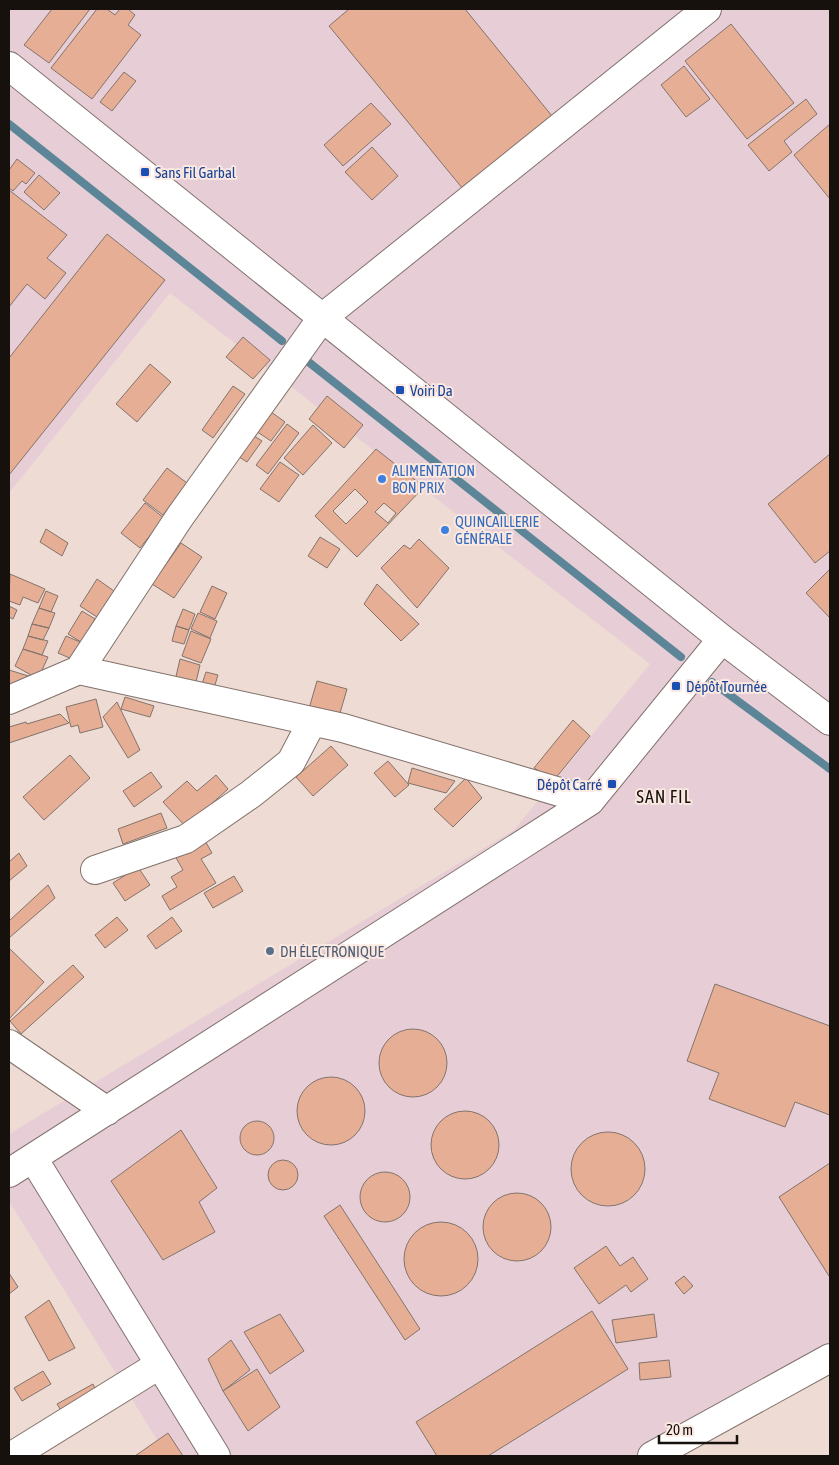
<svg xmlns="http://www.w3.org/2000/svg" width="839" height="1465" viewBox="0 0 839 1465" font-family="'Asap Condensed',sans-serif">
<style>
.industrial{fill:#e7ced6}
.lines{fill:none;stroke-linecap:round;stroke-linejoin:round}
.stream{stroke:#5c8697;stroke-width:8}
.building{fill:#e6af95;stroke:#83736c;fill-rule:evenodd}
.minor-casing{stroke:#82726b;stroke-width:30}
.minor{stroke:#fff;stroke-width:28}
.transit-dot{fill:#1a4fb4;stroke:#fbe8e0;stroke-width:2}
.shop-dot{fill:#3f7fe0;stroke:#fbe8e0;stroke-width:2}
.service-dot{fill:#5c6f8a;stroke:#fbe8e0;stroke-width:2}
.labels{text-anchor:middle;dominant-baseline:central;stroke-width:4;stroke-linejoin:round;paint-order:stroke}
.transit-label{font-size:15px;fill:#164399;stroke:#fbe8e0;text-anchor:start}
.shop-label{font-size:15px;fill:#366cbe;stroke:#fbe8e0;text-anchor:start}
.service-label{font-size:15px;fill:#4e5e75;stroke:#fbe8e0;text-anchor:start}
.quarter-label{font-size:18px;letter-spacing:1px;fill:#17110e;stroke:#fbe8e0}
</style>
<rect width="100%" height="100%" fill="#eedbd3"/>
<path class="industrial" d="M 9,9 L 830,9 L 830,1348 L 662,1456 L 167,1456 L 9,1201 L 9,1134 L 514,830 L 650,664 L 170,293 L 9,493 Z"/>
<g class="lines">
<path class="stream" d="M 9,124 L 282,341
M 306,360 L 681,657
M 712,682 L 830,769"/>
</g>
<path class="building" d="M 52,9 L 90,9 L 49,63 L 24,45 Z
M 97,9 L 107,9 L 115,15 L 120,9 L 128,9 L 135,15 L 128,25 L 141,35 L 92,99 L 51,68 Z
M 349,9 L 465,9 L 552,116 L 463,189 L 329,26 Z
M 731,24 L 794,103 L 747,139 L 685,61 Z
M 684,66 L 710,99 L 686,117 L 661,85 Z
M 124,72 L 136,81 L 112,111 L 100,102 Z
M 806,99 L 817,114 L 784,141 L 792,152 L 769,171 L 748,145 Z
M 371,103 L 391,124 L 343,166 L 324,145 Z
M 830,124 L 830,199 L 794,155 Z
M 372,147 L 398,176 L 372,200 L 345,172 Z
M 17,159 L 35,173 L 26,184 L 22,181 L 13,191 L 9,188 L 9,170 Z
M 39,175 L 60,193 L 44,210 L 24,192 Z
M 9,190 L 67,235 L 47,258 L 66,273 L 45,299 L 27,284 L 9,307 Z
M 107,234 L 165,280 L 9,475 L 9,358 Z
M 243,337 L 270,360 L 253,379 L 226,357 Z
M 150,364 L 171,382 L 137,422 L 116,404 Z
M 233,386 L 245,394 L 213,438 L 202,430 Z
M 327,396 L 363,425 L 344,448 L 309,419 Z
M 267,409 L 285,422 L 271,441 L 253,429 Z
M 287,424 L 299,433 L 268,474 L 256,465 Z
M 313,425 L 332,443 L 303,475 L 284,458 Z
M 251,434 L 262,441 L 247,462 L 236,455 Z
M 376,449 L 424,487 L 357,557 L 315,516 ZM 355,489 L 368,502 L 346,524 L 333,511 ZM 384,503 L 396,513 L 388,523 L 375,512 Z
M 830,454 L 830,551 L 815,563 L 768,504 Z
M 280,462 L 299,475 L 279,502 L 260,489 Z
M 167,468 L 187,483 L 163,515 L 143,500 Z
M 145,503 L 164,518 L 140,548 L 121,533 Z
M 46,529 L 68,543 L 62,556 L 40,542 Z
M 320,537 L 340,549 L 327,568 L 308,556 Z
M 419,539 L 449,568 L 417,608 L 381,568 L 404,545 L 410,549 Z
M 181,543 L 202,557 L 174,598 L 152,584 Z
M 830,569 L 830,618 L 806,593 Z
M 10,574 L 45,589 L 38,603 L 23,597 L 20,605 L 9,601 Z
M 97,579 L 114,591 L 97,617 L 80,606 Z
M 377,584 L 419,624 L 401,641 L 364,604 Z
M 212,586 L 227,593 L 215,619 L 200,612 Z
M 46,591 L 58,596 L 51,612 L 39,608 Z
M 9,606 L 17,610 L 13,619 L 9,617 Z
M 39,608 L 55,613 L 49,628 L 32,624 Z
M 183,609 L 195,614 L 189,630 L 176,626 Z
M 82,611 L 95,619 L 81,642 L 68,634 Z
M 198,613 L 217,621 L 210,638 L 191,629 Z
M 32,624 L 49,628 L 43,640 L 28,636 Z
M 176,626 L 189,630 L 184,644 L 172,641 Z
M 191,631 L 211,639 L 201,663 L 182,656 Z
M 28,636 L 48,641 L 42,655 L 23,649 Z
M 66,636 L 80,642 L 72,659 L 58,653 Z
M 23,649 L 48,657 L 38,679 L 15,666 Z
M 180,659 L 200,665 L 195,686 L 175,681 Z
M 9,670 L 38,679 L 9,692 Z
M 206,672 L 218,675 L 214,688 L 202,684 Z
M 317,681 L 347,689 L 338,720 L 308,712 Z
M 125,697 L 154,706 L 150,717 L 121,709 Z
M 96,699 L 103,727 L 80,733 L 78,725 L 71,727 L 66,707 Z
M 117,702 L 140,750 L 128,758 L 103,717 Z
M 60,714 L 69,723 L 9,743 L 9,727 L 26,722 L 27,724 Z
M 573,720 L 590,736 L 554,780 L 534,768 Z
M 331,746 L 348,765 L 313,796 L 296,777 Z
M 70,755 L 90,778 L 44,820 L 23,797 Z
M 388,761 L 409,785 L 395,797 L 374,773 Z
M 412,768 L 455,781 L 446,793 L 408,783 Z
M 151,772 L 162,787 L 134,807 L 123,791 Z
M 216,775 L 228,789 L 186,827 L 163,802 L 187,781 L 197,791 Z
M 466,778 L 482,798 L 453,827 L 434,809 Z
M 161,813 L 167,828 L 123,844 L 118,829 Z
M 204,839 L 212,853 L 201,859 L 216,883 L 170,910 L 162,896 L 177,887 L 171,877 L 183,870 L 175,856 Z
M 19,853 L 27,866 L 9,881 L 9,862 Z
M 138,867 L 150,885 L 125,901 L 113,883 Z
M 234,876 L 243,891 L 213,908 L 204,893 Z
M 48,885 L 55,898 L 9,938 L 9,921 Z
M 117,917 L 128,930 L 105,948 L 95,935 Z
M 172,917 L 182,931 L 156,949 L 147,936 Z
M 9,948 L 44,982 L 9,1019 Z
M 73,965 L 84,977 L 21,1034 L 10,1021 Z
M 715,984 L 830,1026 L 830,1115 L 795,1102 L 785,1127 L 709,1099 L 719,1073 L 687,1061 Z
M379 1063a34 34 0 1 1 68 0a34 34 0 1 1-68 0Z
M297 1111a34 34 0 1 1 68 0a34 34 0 1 1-68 0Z
M431 1145a34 34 0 1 1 68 0a34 34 0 1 1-68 0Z
M240 1138a17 17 0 1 1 34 0a17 17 0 1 1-34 0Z
M 181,1130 L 217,1188 L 199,1202 L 215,1232 L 163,1260 L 111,1181 Z
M571 1169a37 37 0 1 1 74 0a37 37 0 1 1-74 0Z
M268 1175a15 15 0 1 1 30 0a15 15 0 1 1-30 0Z
M 830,1163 L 830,1275 L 829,1276 L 779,1197 Z
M360 1197a25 25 0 1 1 50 0a25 25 0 1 1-50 0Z
M483 1227a34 34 0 1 1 68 0a34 34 0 1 1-68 0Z
M 340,1205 L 420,1329 L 405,1340 L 324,1216 Z
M404 1259a37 37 0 1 1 74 0a37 37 0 1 1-74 0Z
M 606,1246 L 620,1266 L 633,1257 L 648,1279 L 631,1292 L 626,1285 L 599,1304 L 574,1268 Z
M 9,1273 L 18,1287 L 9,1294 Z
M 684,1276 L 693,1286 L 684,1294 L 675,1283 Z
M 49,1300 L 75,1348 L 49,1361 L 25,1317 Z
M 592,1311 L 628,1369 L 488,1456 L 437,1456 L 416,1422 Z
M 280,1314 L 304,1351 L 270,1374 L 244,1332 Z
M 654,1314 L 657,1337 L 616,1343 L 612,1320 Z
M 231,1340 L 250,1370 L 223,1391 L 208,1359 Z
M 669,1360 L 671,1377 L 640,1380 L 639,1363 Z
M 257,1369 L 280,1407 L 248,1431 L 223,1391 Z
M 43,1371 L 51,1384 L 22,1401 L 14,1388 Z
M 93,1384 L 97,1393 L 62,1412 L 57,1404 Z
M 168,1433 L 183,1456 L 135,1456 Z"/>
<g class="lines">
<g class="minor-casing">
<path id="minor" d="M 9,66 L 722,639 L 830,721
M 79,670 L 179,518 L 322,318 L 707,9
M 9,700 L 79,670 L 343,728 L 590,801
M 95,870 L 186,839 L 251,794 L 291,762 L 312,722
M 9,1044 L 107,1111
M 33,1158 L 216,1456
M 9,1173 L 590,801 L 722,639
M 12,1456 L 159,1365
M 652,1456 L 830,1358"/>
</g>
<use href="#minor" class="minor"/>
</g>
<g class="transit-dot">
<rect x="140" y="167" width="10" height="10" rx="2.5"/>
<rect x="395" y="385" width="10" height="10" rx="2.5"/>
<rect x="671" y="681" width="10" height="10" rx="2.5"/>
<rect x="607" y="779" width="10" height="10" rx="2.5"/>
</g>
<g class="shop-dot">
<circle cx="382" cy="479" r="5"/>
<circle cx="445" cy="530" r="5"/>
</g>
<circle class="service-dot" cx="270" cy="951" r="5"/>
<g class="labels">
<g class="transit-label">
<text x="155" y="172">Sans Fil Garbal</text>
<text x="410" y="390">Voiri Da</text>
<text x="686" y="686">Dépôt Tournée</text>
<text x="602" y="784" text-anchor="end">Dépôt Carré</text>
</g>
<g class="shop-label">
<text x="392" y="470">ALIMENTATION<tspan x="392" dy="17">BON PRIX</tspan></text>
<text x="455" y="521">QUINCAILLERIE<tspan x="455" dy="17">GÉNÉRALE</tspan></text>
</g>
<g class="service-label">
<text x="280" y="951">DH ÉLECTRONIQUE</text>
</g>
<g class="quarter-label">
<text x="664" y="796">SAN FIL</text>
</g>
</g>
<rect width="839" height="1465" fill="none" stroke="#17110e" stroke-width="20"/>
<path d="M659 1435v8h78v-8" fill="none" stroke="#17110e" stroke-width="2.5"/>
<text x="666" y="1435" font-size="15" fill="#17110e" stroke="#fbe8e0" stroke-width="4" paint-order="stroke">20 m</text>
</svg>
